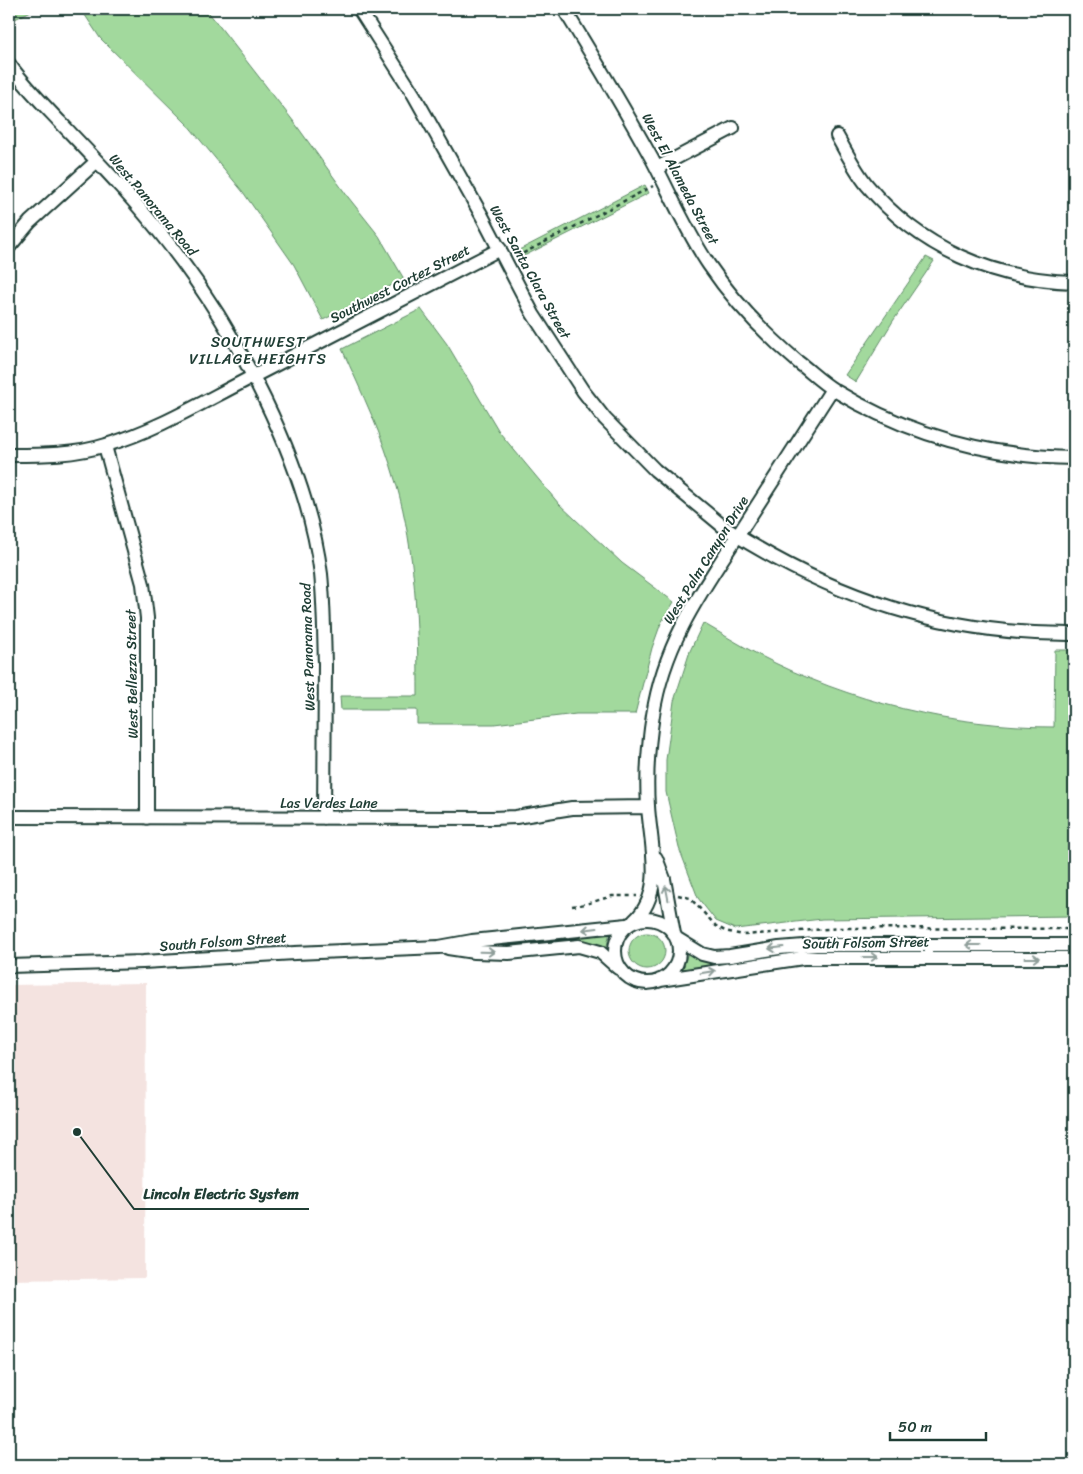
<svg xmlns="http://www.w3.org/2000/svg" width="1083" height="1474" viewBox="0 0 1083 1474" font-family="Sriracha,sans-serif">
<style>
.built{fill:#f4e3e0}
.green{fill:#a2d99d;stroke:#608b68}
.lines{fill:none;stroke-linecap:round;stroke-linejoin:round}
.minor-casing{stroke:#1f3d34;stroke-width:16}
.path{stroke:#1f3d34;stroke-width:2.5;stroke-dasharray:4 4;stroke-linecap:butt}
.minor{stroke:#fff;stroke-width:12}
.oneway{stroke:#8f9e9a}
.labels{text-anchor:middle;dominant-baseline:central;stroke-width:4;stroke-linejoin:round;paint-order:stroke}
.street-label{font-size:14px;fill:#1f3d34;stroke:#fff}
.neighbourhood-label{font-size:15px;letter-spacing:1px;fill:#1f3d34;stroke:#fff}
.leader{fill:none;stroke:#1f3d34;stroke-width:2}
.callout-dot{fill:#1f3d34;stroke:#fff;stroke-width:2}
.callout-label{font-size:15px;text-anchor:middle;font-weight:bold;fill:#1f3d34;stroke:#fff;stroke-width:4;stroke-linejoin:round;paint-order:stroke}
</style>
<rect width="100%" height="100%" fill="#fff"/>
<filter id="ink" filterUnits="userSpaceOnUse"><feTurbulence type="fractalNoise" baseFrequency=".02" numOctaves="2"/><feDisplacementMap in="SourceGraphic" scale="10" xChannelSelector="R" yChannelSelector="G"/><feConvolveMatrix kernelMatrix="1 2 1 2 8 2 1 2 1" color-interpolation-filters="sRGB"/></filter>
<g filter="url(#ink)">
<path class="built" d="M 146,983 L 145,1278 L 9,1280 L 9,985 Z"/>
<path class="green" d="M 9,9 L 35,9 L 9,22 Z
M 81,9 L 206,9 L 294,122 L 348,197 L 379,236 L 404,279 L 323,320 L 294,265 L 243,192 L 187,124 L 100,38 Z
M 645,185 L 649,193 L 522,257 L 519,250 Z
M 926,257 L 934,261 L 893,321 L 856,382 L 845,375 Z
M 421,309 L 447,344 L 500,433 L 559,504 L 622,563 L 674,602 L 661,623 L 652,648 L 635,714 L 576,714 L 494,724 L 417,724 L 417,710 L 341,710 L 340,696 L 418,696 C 418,624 416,553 396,483 C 383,437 362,393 342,349 Z
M 703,623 C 722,634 740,645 759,655 C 849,702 953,727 1054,727 L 1055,650 L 1072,650 L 1072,725 L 1074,726 L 1074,916 L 822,919 L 735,929 L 716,921 L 698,898 L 679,848 L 666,792 L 666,760 L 674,701 L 690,651 Z
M 610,931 L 606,951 L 513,949 L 473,945 Z
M629 951a18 18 0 1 1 36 0a18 18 0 1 1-36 0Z
M 1074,949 L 1074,953 L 828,954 L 683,972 L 683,969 L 688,952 Z"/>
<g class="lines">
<g class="minor-casing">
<path id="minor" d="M 359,9 L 414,95 L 482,216 L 533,314 L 583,391 L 605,419 L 655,470 L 725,528 C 833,598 945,635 1074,634
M 564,9 C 594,58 624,108 652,159 C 671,195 686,231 709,265 C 734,302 764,333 798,362 C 810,371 821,382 834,390 C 907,434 989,457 1074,458
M 9,64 C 24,85 42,103 60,122 C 97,161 135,200 168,243 C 236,330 307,463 321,574 C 324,604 324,634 325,664 C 325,715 324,767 324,818
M 837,136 C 846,152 855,170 867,185 C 919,248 994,280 1074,282
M 657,168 L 733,128
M 9,247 L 30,222 L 97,161
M 105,446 L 143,584 L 147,618 L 147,818
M 9,455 C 42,455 75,455 106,445 C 158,430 206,400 254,376 C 336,334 418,292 500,249
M 9,817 L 493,818 L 516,817 L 572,808 L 648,807
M 656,858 L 664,879 L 674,934
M615 951a32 32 0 1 1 64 0a32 32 0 1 1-64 0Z
M 634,921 C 666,892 650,843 648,806 C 646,775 648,746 653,715 C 664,642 703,589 742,529 C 772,482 802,436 832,389
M 676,938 L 702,954 L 714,957 L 730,956 L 779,948 L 816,945 L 1074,945
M 448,948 L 474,952 L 509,953 L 579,946 L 600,952 L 618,968
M 9,966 L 143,962 L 295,953 L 439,947 L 472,941 L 627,925
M 660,980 L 803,958 L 1074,958"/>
</g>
<path class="path" d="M 516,257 L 653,186
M 678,895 L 690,898 L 716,926 L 725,931 L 743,935 L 841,928 L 1074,929
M 572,906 L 586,904 L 612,896 L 637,896"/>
<use href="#minor" class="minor"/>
</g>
<defs><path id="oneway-shaft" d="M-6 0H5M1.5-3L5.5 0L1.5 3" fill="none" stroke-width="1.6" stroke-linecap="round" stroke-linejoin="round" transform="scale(1.25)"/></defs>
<g class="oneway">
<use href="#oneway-shaft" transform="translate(667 893) rotate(-101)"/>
<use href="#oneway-shaft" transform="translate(590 929) rotate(173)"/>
<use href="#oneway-shaft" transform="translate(973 945) rotate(-180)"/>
<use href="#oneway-shaft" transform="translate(776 948) rotate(173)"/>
<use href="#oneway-shaft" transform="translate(487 952) rotate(1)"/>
<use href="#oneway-shaft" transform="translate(870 957)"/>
<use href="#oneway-shaft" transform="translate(1032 958)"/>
<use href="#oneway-shaft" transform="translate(708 972) rotate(-9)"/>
</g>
</g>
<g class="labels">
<g class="street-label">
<text transform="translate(680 179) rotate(62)">West El Alameda Street</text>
<text transform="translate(153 205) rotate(50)">West Panorama Road</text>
<text transform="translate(530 272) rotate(61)">West Santa Clara Street</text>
<text transform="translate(400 284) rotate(-27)">Southwest Cortez Street</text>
<text transform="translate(706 560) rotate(-58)">West Palm Canyon Drive</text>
<text transform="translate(308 647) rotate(-92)">West Panorama Road</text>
<text transform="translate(132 674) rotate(-91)">West Bellezza Street</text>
<text x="329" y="803">Las Verdes Lane</text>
<text transform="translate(223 942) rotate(-4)">South Folsom Street</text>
<text transform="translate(866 943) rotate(-1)">South Folsom Street</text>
</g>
<g class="neighbourhood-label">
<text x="258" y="342">SOUTHWEST<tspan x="258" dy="17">VILLAGE HEIGHTS</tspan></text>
</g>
</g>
<path class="leader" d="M77 1132L134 1209H309"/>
<circle class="callout-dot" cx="77" cy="1132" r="5"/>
<g class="callout-label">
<text x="221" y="1199">Lincoln Electric System</text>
</g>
<rect width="1083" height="1474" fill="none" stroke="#fff" stroke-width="30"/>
<rect x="15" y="15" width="1053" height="1444" fill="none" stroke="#1f3d34" stroke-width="2" filter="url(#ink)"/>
<path d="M890 1432v8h96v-8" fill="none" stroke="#1f3d34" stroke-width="2.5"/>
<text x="898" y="1432" font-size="15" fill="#1f3d34" stroke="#ffffff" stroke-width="4" paint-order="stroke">50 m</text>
</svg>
